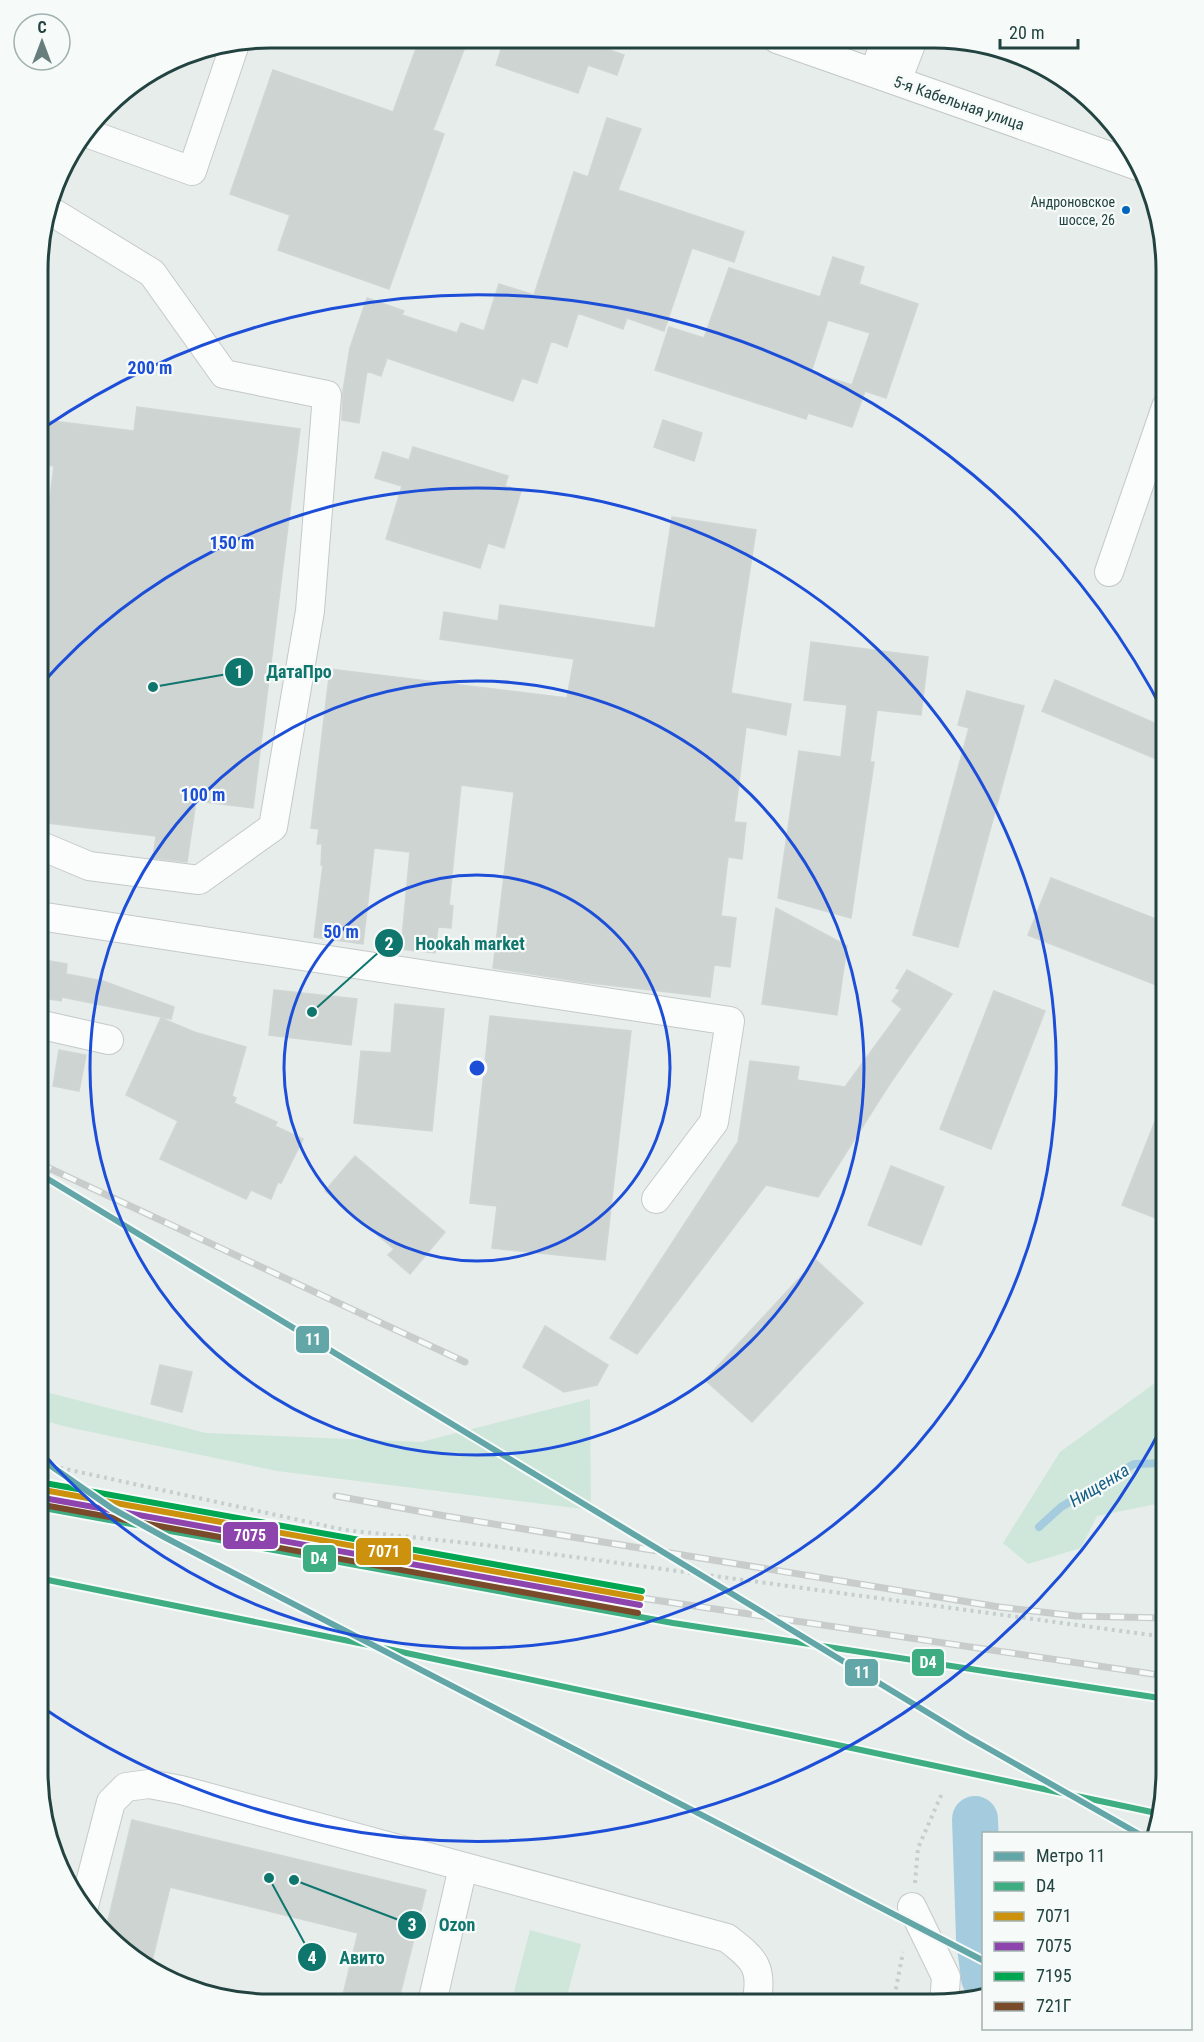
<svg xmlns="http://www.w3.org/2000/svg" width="1204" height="2042" viewBox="0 0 1204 2042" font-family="'Roboto Condensed',sans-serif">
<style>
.green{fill:#cfe7da}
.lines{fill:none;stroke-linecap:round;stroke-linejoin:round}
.stream{stroke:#a5ccde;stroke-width:8}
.river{stroke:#a5ccde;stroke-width:46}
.building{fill:#ced4d2;stroke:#cfd6d4;stroke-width:1.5;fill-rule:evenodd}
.minor-casing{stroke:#c4cac8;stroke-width:30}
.path{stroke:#c6cece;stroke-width:4;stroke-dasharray:3 4.5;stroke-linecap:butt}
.minor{stroke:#fbfcfc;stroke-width:28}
.rail-casing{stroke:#c8cdcc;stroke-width:7}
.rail{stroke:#f6fbf9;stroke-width:4.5;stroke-dasharray:14;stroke-linecap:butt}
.rail-1-casing{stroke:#f6fbf9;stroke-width:10}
.rail-2-casing{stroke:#f6fbf9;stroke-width:10}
.rail-3-casing{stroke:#f6fbf9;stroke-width:10}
.rail-4-casing{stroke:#f6fbf9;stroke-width:10}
.rail-5-casing{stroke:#f6fbf9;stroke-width:10}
.rail-1{stroke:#3eae82;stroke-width:6}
.rail-2{stroke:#cc920d;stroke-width:6}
.rail-3{stroke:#8e44ad;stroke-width:6}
.rail-4{stroke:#00a651;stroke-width:6}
.rail-5{stroke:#7a4b2a;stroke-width:6}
.metro-1-casing{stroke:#f6fbf9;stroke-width:10}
.metro-1{stroke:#62a6a7;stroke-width:6}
.ring{fill:none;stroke:#1d4ed8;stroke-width:3}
.bus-dot{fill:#0065bd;stroke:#f6fbf9;stroke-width:2}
.labels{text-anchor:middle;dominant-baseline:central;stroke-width:4.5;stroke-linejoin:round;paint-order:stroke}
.bus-label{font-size:14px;fill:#224340;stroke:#f6fbf9;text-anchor:end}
.street-label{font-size:16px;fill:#224340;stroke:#f6fbf9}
.water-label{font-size:18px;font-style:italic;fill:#165f85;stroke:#f6fbf9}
.rim{fill:none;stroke:#224340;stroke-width:3}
.centre{fill:#1d4ed8;stroke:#f6fbf9;stroke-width:3}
.ring-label{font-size:18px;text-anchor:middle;font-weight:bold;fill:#1d4ed8;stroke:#f6fbf9;stroke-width:4.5;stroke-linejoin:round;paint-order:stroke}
.leader{fill:none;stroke:#0f766e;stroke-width:2}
.callout-dot{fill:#0f766e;stroke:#f6fbf9;stroke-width:2}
.mark-label{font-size:18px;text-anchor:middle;font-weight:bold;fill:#fff}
.callout-label{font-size:18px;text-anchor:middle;font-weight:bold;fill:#0f766e;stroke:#f6fbf9;stroke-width:4.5;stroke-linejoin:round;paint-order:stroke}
.line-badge{stroke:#f6fbf9;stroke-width:2}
.badge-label{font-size:16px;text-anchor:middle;font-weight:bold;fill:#fff}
</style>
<rect width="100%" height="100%" fill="#e7edeb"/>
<path class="green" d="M 1166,1375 L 1166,1502 L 1097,1516 L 1081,1548 L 1028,1564 L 1003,1543 L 1060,1452 Z
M 38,1390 L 206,1433 L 421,1442 L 590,1399 L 591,1510 L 277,1471 L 67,1427 L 38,1419 Z
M 530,1930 L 581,1944 L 565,2003 L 511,2003 Z"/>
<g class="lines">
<path class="stream" d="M 1039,1527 L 1061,1507 L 1134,1464 L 1166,1463"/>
<path class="river" d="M 975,1819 L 979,1938 L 984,1978"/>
</g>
<path class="building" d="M 420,38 L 443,38 L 465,47 L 433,130 L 444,134 L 389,289 L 278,250 L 290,215 L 230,194 L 273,70 L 393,112 Z
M 505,38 L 575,38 L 624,55 L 617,75 L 588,65 L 578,93 L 496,65 Z
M 607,118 L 641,129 L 618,190 L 744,232 L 734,262 L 692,248 L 664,331 L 627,318 L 623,329 L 578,313 L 567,347 L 551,341 L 537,383 L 522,378 L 513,401 L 387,358 L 381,376 L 367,371 L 359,423 L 342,420 L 343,391 L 350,348 L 367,298 L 404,311 L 402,315 L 457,333 L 461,323 L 484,331 L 499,284 L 534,295 L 574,172 L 588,177 Z
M 833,257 L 864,267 L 859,284 L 918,304 L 886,398 L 865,391 L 852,427 L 808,413 L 806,419 L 655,370 L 669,327 L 704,338 L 729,268 L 820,297 ZM 828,320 L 870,333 L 852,385 L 811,372 Z
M 137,407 L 300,429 L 253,808 L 196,801 L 187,862 L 153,858 L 156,836 L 39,822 L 39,580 L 44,539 L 39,538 L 39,512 L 48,513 L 54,466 L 40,464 L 45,420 L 134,431 Z
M 663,420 L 702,433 L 694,461 L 654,447 Z
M 413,447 L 508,476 L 505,486 L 521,491 L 504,548 L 488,543 L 480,568 L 386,539 L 402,486 L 375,478 L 383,452 L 409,460 Z
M 672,517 L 756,530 L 731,693 L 791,704 L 786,735 L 746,727 L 734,822 L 746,823 L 742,859 L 728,857 L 721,916 L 736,918 L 730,967 L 714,965 L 710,997 L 582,982 L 493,968 L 514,792 L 461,785 L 449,905 L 453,906 L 451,928 L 438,927 L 435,953 L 401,949 L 410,852 L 374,848 L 363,944 L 314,937 L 323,865 L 321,865 L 322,844 L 317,844 L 319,829 L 311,828 L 330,669 L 567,698 L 574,659 L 440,639 L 444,612 L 498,621 L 500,605 L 655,628 Z
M 811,642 L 928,657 L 921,715 L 877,710 L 870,762 L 874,762 L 851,918 L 778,898 L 799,751 L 841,757 L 847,705 L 804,700 Z
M 1055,680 L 1166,728 L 1166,763 L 1042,711 Z
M 967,691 L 1024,706 L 958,947 L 913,935 L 969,728 L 958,725 Z
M 1051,878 L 1166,923 L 1166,968 L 1159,986 L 1028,935 Z
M 776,908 L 847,946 L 837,1015 L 762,1004 Z
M 39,959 L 67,964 L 66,974 L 103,981 L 174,1007 L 171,1019 L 62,997 L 61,1001 L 38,997 Z
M 907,970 L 952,994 L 889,1085 L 818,1197 L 766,1185 L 637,1354 L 610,1338 L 738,1142 L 750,1061 L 799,1067 L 797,1080 L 845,1087 L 902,1009 L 892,1001 L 900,990 L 896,988 Z
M 274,990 L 357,999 L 351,1045 L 269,1035 Z
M 994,991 L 1045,1011 L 991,1149 L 940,1129 Z
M 395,1004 L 444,1009 L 432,1131 L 354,1123 L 361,1051 L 391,1053 Z
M 490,1016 L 631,1031 L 605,1260 L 492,1248 L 497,1206 L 470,1203 Z
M 161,1018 L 194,1032 L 246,1047 L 232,1096 L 236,1098 L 234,1103 L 277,1122 L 275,1126 L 303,1139 L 281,1183 L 278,1182 L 271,1199 L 251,1190 L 246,1199 L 160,1159 L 178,1121 L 126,1095 Z
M 59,1050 L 86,1055 L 79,1091 L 53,1086 Z
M 1165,1096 L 1166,1096 L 1166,1222 L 1122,1205 Z
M 355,1156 L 445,1232 L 410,1274 L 388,1255 L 394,1249 L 325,1191 Z
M 891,1166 L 944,1187 L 921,1245 L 868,1225 Z
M 816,1260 L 863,1303 L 752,1422 L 705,1380 Z
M 545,1326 L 608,1365 L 597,1385 L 564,1392 L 523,1367 Z
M 160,1365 L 192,1372 L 182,1412 L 151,1404 Z
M 132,1820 L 426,1890 L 398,2003 L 341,2003 L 358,1933 L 170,1887 L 150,1969 L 128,1956 L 105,1933 Z"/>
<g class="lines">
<g class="minor-casing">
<path id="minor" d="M 777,39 L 1141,167
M 874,73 L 886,39
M 897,81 L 913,39
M 92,135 L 192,171 L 235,44
M 1109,572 L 1166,407
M 39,845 L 89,866 L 199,880 L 273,827 L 310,611 L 327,395 L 224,374 L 152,273 L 49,210
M 39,916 L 730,1021 L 714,1122 L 656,1199
M 38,1024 L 109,1040
M 912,1907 L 946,1977 L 944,2003
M 83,1910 L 111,1802 L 126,1787 L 149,1784 L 181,1790 L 727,1938 C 754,1959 764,1967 756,2004
M 432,2003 L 463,1867"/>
</g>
<path class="path" d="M 38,1463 L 345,1530 L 485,1545 L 1166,1637
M 915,1883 L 918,1848 L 943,1791
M 893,2004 L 903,1952"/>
<use href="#minor" class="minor"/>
<g class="rail-casing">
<path id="rail" d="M 38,1163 L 465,1362
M 336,1496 L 445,1516 L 999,1607 L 1076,1616 L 1166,1618
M 641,1598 L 1166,1676"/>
</g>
<use href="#rail" class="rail"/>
<g class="rail-1-casing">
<path id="rail-1" d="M 38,1507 L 673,1623 L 1166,1699
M 38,1578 L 364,1644 L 1161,1814"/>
</g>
<g class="rail-2-casing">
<path id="rail-2" d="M 38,1489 L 641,1598"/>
</g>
<g class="rail-3-casing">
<path id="rail-3" d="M 38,1497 L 640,1605"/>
</g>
<g class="rail-4-casing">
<path id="rail-4" d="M 39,1482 L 642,1591"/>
</g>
<g class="rail-5-casing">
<path id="rail-5" d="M 38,1504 L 638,1613"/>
</g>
<use href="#rail-1" class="rail-1"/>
<use href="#rail-2" class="rail-2"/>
<use href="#rail-3" class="rail-3"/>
<use href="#rail-4" class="rail-4"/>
<use href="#rail-5" class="rail-5"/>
<g class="metro-1-casing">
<path id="metro-1" d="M 38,1173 L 968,1737 L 1139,1834
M 38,1457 L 113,1509 L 166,1538 L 984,1961"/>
</g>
<use href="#metro-1" class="metro-1"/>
</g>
<g class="ring">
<circle cx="477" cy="1068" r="193"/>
<circle cx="477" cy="1068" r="387"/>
<path d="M39 687A580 580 0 1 1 39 1449"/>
<path d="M1166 1419A773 773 0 0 1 39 1705M45 427A773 773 0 0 1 1166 717"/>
</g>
<circle class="bus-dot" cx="1126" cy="210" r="5"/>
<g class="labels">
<g class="bus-label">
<text x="1115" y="202">Андроновское<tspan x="1115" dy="18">шоссе, 26</tspan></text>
</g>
<g class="street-label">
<text transform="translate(959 103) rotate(19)">5-я Кабельная улица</text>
</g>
<g class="water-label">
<text transform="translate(1099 1485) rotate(-31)">Нищенка</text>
</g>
</g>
<path d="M0 0H1204V2042H0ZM270 48H934A222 222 0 0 1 1156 270V1772A222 222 0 0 1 934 1994H270A222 222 0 0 1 48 1772V270A222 222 0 0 1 270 48Z" fill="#f6fbf9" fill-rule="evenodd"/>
<path class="rim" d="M270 48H934A222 222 0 0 1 1156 270V1772A222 222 0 0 1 934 1994H270A222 222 0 0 1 48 1772V270A222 222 0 0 1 270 48Z"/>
<circle cx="477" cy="1068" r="9" class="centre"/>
<g class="ring-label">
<text x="150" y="374">200 m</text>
<text x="232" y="549">150 m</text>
<text x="203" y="801">100 m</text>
<text x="341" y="938">50 m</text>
</g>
<path class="leader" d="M153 687L239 672M312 1012L389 943M294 1880L412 1925M269 1878L312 1957"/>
<g class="callout-dot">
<circle cx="153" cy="687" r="6"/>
<circle cx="312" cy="1012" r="6"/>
<circle cx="294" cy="1880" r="6"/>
<circle cx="269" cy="1878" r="6"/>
<circle cx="239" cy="672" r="15"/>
<circle cx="389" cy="943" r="15"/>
<circle cx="412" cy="1925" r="15"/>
<circle cx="312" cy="1957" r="15"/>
</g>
<g class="mark-label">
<text x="239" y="678">1</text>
<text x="389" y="950">2</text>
<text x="412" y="1931">3</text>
<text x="312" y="1964">4</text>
</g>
<g class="callout-label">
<text x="299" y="678">ДатаПро</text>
<text x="470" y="950">Hookah market</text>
<text x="457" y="1931">Ozon</text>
<text x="362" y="1964">Авито</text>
</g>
<g class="line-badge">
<rect x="295" y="1325" width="35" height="29" rx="6" fill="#62a6a7"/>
<rect x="222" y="1521" width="57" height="29" rx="6" fill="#8e44ad"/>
<rect x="355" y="1537" width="57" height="29" rx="6" fill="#cc920d"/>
<rect x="302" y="1544" width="35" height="29" rx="6" fill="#3eae82"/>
<rect x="911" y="1648" width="34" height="29" rx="6" fill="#3eae82"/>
<rect x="844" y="1658" width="35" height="29" rx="6" fill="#62a6a7"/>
</g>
<g class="badge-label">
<text x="313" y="1345">11</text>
<text x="250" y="1541">7075</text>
<text x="384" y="1557">7071</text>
<text x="319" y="1564">D4</text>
<text x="928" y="1668">D4</text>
<text x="862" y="1678">11</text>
</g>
<rect x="982" y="1832" width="210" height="198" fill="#f6fbf9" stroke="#a1b1af" stroke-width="1.5"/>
<rect x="994" y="1852" width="30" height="9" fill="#62a6a7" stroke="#a1b1af" stroke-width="1.5"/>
<text x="1036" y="1862" font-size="18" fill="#224340">Метро 11</text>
<rect x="994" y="1882" width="30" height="9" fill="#3eae82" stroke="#a1b1af" stroke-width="1.5"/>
<text x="1036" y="1892" font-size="18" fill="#224340">D4</text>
<rect x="994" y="1912" width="30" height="9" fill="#cc920d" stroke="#a1b1af" stroke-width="1.5"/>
<text x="1036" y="1922" font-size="18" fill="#224340">7071</text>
<rect x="994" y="1942" width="30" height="9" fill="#8e44ad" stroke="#a1b1af" stroke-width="1.5"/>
<text x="1036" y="1952" font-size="18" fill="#224340">7075</text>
<rect x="994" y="1972" width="30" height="9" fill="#00a651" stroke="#a1b1af" stroke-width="1.5"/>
<text x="1036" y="1982" font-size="18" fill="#224340">7195</text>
<rect x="994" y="2002" width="30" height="9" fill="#7a4b2a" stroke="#a1b1af" stroke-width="1.5"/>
<text x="1036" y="2012" font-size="18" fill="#224340">721Г</text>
<g transform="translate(42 42)"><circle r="28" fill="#f6fbf9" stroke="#a1b1af" stroke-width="1.5"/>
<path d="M0-4.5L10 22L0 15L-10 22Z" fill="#677e7c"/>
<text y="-9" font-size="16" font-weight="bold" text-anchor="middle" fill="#224340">С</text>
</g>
<path d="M1000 39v9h78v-9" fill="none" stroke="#224340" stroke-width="3"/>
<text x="1009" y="39" font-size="18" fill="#224340" stroke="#f6fbf9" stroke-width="4.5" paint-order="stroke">20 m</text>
</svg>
